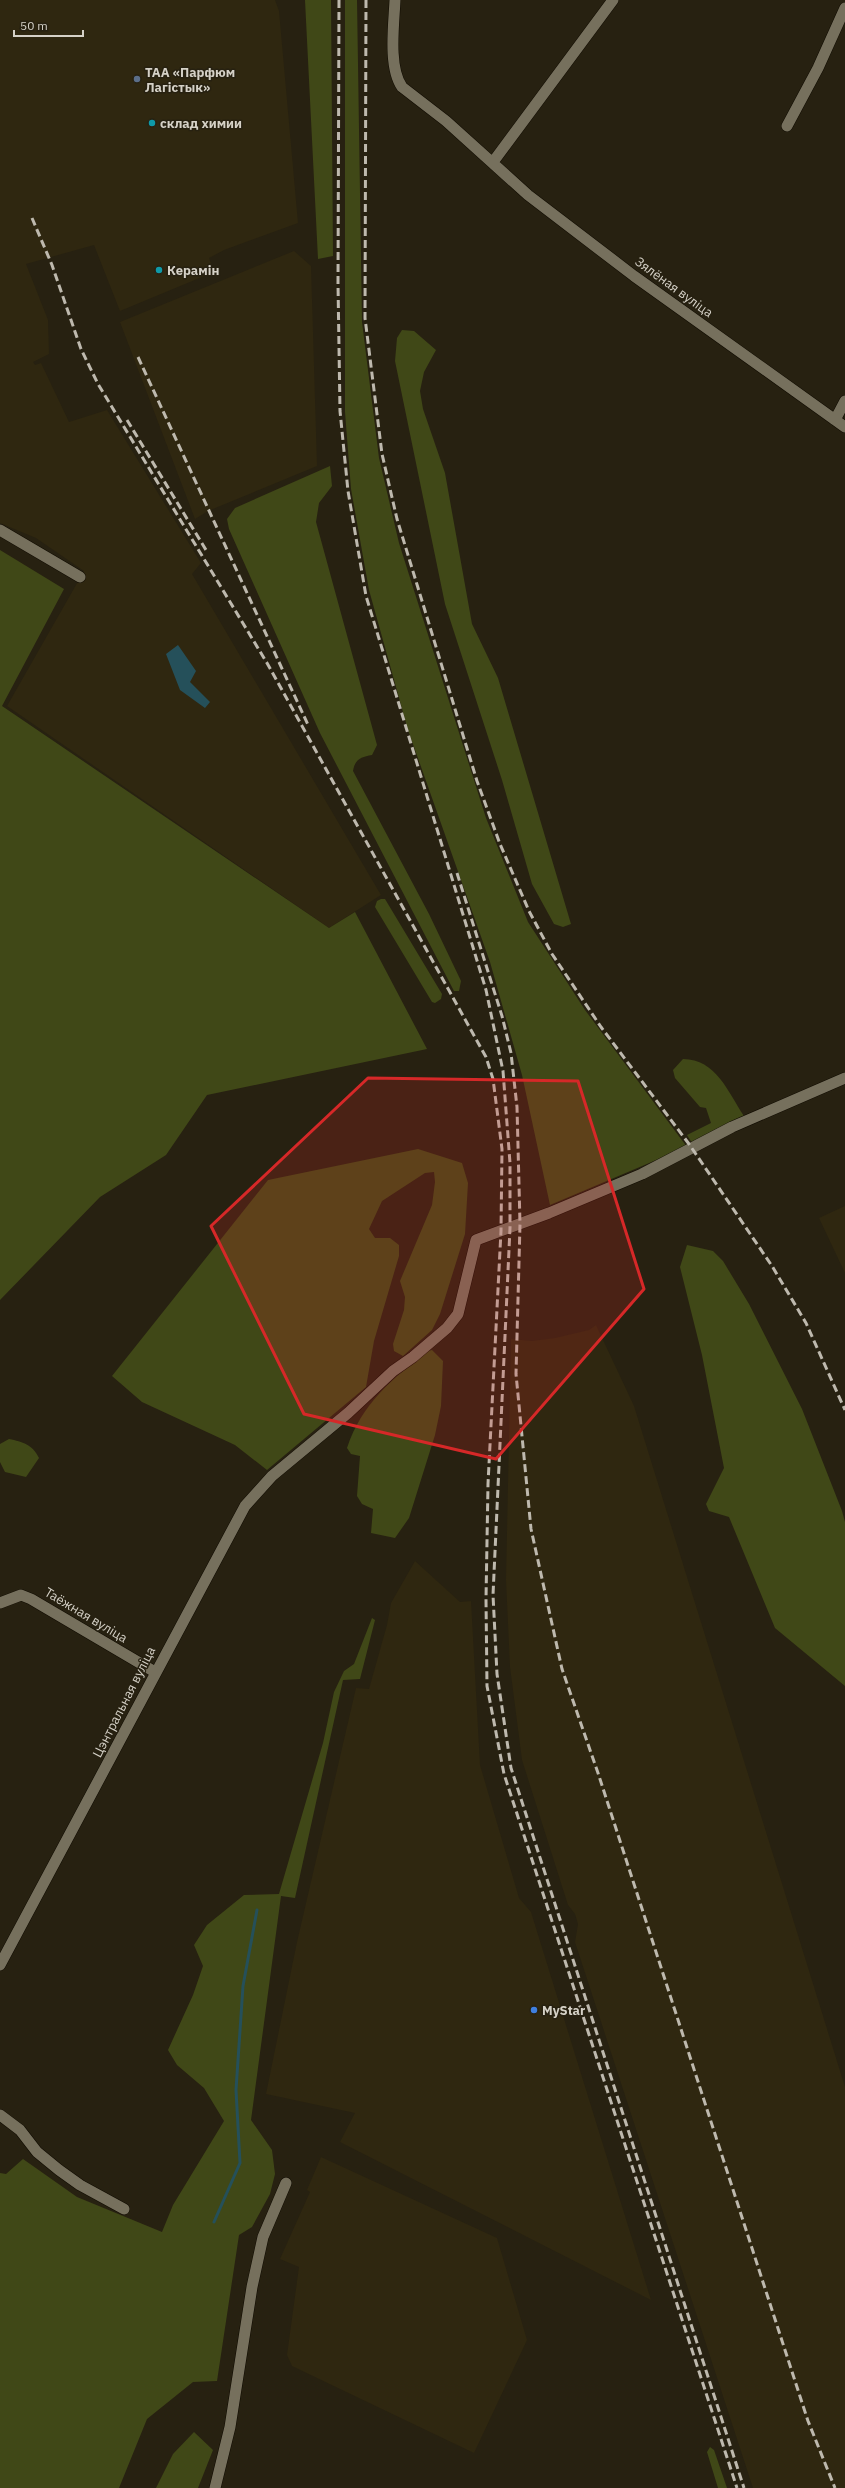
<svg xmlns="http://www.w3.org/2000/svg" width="845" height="2488" viewBox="0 0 845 2488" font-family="'IBM Plex Sans',sans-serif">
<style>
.built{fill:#2f2710}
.green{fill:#404817}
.water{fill:#25505a}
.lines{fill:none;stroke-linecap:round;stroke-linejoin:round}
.stream{stroke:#25505a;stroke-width:3}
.minor-casing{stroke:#100b01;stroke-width:12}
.minor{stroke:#76705d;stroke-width:11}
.rail{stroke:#beb9ae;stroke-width:3;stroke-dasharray:8 4;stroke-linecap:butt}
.marked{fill:#d62828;fill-opacity:0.2;stroke:#d62828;stroke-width:3;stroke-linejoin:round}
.service-dot{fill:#5c6f8a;stroke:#272111;stroke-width:1.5}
.culture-dot{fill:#0f9aa8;stroke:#272111;stroke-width:1.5}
.shop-dot{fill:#3f7fe0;stroke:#272111;stroke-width:1.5}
.labels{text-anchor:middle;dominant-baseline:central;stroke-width:3;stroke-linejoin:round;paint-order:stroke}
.poi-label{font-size:13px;font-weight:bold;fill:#d5d1c7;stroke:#272111;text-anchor:start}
.street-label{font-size:13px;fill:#d5d1c7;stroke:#272111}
</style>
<rect width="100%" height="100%" fill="#272111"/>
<path class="built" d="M 0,0 L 275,0 L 279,11 L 298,223 L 224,250 L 209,258 L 214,272 L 120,311 L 94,245 L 26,264 L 48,320 L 49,354 L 33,362 L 35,365 L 41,363 L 69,422 L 107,410 L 201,563 L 192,574 L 381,895 L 329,928 L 7,706 L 84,571 L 36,538 L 0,523 Z
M 294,251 L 311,266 L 317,466 L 208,511 L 195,519 L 120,322 Z
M 845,1206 L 845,1273 L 819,1218 Z
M 596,1325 L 634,1406 L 845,2087 L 845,2488 L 753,2488 L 575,1942 L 578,1924 L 575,1914 L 568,1905 L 522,1760 L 510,1667 L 506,1580 L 511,1339 L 532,1341 L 555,1338 L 589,1330 Z
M 415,1561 L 460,1602 L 471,1601 L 480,1765 L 519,1898 L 531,1912 L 651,2300 L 340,2142 L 355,2113 L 266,2094 L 297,1942 L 356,1688 L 369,1689 L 387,1625 L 391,1603 Z
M 321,2157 L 497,2238 L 527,2340 L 474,2453 L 292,2366 L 287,2355 L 299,2267 L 280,2259 L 310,2192 L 307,2190 Z"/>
<path class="green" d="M 305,0 L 331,0 L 333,256 L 318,259 Z
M 345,0 L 357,0 L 362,322 L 379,458 L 399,543 L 486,818 L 528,922 L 585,1010 L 687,1147 L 550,1205 L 522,1075 L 490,962 L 408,730 L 369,590 L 351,489 L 345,412 Z
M 402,330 L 414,331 L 436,350 L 424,372 L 420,391 L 423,409 L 445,473 L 472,624 L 498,678 L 571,924 L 563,927 L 554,924 L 532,884 L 502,780 L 445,604 L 395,361 L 397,338 Z
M 330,466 L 332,486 L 319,503 L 316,522 L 377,745 L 372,755 C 361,757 355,759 353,771 L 429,914 L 461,981 L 459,991 L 454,991 L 320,733 L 229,529 L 227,519 L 235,508 Z
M 0,550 L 64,589 L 2,706 L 329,928 L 355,912 L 427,1049 L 207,1095 L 166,1155 L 100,1197 L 0,1300 Z
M 381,899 L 385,899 L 442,994 L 441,999 L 435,1003 L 432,1002 L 375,907 L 377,901 Z
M 683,1059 C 716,1059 728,1092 744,1116 L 692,1143 L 687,1135 L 711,1123 L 706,1108 L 700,1107 L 675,1078 L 673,1070 Z
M 418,1149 L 462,1163 L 468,1183 L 465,1234 L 440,1314 L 432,1330 L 403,1356 L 394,1351 L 393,1344 L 404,1310 L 405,1297 L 400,1281 L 432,1205 L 435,1182 L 434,1172 L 425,1173 L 382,1201 L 369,1229 L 375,1238 L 390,1238 L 399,1245 L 399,1256 L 374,1341 L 366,1387 L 267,1470 L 235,1445 L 142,1402 L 112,1376 L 268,1180 Z
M 687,1245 L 713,1251 L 723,1261 L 749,1304 L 802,1409 L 842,1511 L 845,1522 L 845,1686 L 775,1628 L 729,1517 L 709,1511 L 706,1504 L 724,1468 L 702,1355 L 680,1267 Z
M 432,1350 L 443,1361 L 441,1406 L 435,1435 L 409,1518 L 395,1538 L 371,1533 L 373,1509 L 362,1504 L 357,1496 L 360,1456 L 351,1454 L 347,1448 C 362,1403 392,1379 428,1351 Z
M 9,1439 C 23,1442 32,1444 39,1458 L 26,1477 L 5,1472 L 0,1462 L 0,1444 Z
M 372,1618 L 375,1620 L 360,1679 L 343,1680 L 295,1898 L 281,1896 L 251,2120 L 272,2150 L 275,2174 L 270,2194 L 252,2227 L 239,2235 L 217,2381 L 193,2382 L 147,2419 L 119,2488 L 0,2488 L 0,2173 L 6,2174 L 23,2159 L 77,2197 L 162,2232 L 173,2205 L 224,2121 L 204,2088 L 177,2065 L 168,2050 L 193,1995 L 203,1966 L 194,1945 L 207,1925 L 244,1895 L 279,1894 L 323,1743 L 334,1692 L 344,1671 L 354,1664 Z
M 194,2432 L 213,2450 L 198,2488 L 156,2488 L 173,2454 Z
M 710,2447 L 714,2450 L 727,2488 L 718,2488 L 707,2452 Z"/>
<path class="water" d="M 178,645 L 196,671 L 190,682 L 210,702 L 205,708 L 180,690 L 166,654 Z"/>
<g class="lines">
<path class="stream" d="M 214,2222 L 240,2163 L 236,2090 L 243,1986 L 257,1910"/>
<g class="minor-casing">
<path id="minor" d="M 395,0 C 394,24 388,67 402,87 L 446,121 L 528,195 L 634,276 L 845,427
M 787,126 L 818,68 L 845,8
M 493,162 L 613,0
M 835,420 L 845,401
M 0,530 L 80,577
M 0,1603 L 21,1595 L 31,1599 L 155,1672
M 0,1965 L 245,1506 L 272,1476 L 348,1413 L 393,1371 L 413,1357 L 447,1328 L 458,1314 L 476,1240 L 549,1213 L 642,1174 L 732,1127 L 845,1078
M 0,2115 L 20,2130 L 37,2152 L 59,2170 L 80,2185 L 124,2209
M 215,2488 L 230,2427 L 252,2287 L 263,2237 L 286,2183"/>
</g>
<use href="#minor" class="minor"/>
<path class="rail" d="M 339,0 L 338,284 L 340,411 L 348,491 L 366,596 L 486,990 L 503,1071 L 510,1163 L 510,1228 L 493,1595 L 497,1674 L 511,1768 L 744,2488
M 366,0 L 365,318 L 382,454 L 397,519 L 477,781 L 500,844 L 529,911 L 552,954 L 601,1027 L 689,1144 L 772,1266 L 806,1323 L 845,1410
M 32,218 L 52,265 L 81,349 L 98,384 L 267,663 L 486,1057 L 493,1079 L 502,1149 L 501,1231 L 488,1484 L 486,1599 L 487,1686 L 504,1774 L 737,2488
M 138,357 L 309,727
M 127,420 L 206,550
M 457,873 L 502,1016 L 511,1053 L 517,1107 L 520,1224 L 516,1374 L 531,1529 L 562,1669 L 598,1773 L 808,2421 L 835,2488"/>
</g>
<path class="marked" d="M 368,1078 L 578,1081 L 644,1289 L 496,1459 L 304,1414 L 211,1226 Z"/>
<circle class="service-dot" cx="137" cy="79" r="4"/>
<g class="culture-dot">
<circle cx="152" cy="123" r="4"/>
<circle cx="159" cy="270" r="4"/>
</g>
<circle class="shop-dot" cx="534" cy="2010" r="4"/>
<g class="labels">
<g class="poi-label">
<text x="145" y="72">ТАА «Парфюм<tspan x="145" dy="15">Лагістык»</tspan></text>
<text x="160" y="123">склад химии</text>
<text x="167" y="270">Керамін</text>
<text x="542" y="2010">MyStar</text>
</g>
<g class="street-label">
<text transform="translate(674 287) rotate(36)">Зялёная вуліца</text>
<text transform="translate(86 1615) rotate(31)">Таёжная вуліца</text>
<text transform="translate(124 1702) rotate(-63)">Цэнтральная вуліца</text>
</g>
</g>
<path d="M14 30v6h69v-6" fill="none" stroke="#d5d1c7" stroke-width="2"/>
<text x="20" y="30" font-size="12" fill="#d5d1c7" stroke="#272111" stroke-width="3" paint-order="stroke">50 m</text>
</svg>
